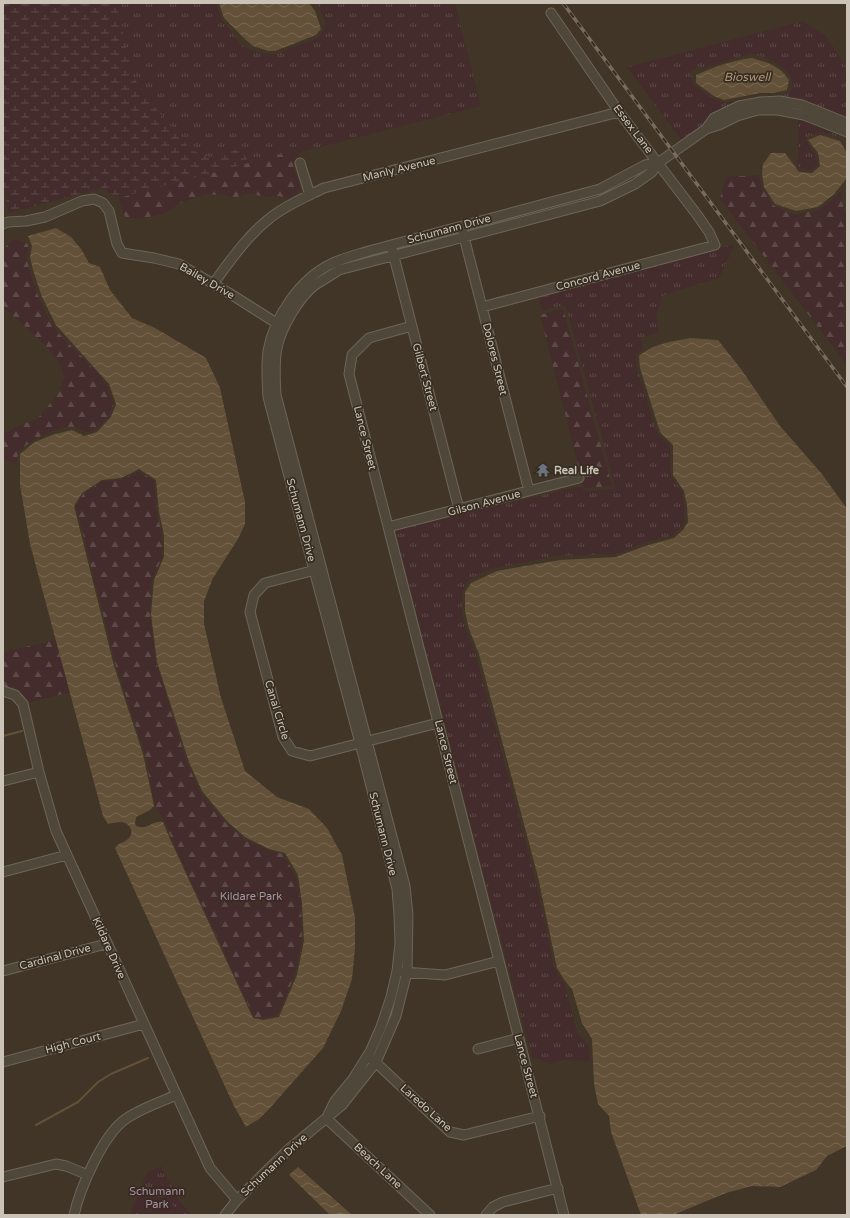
<svg xmlns="http://www.w3.org/2000/svg" width="850" height="1218" viewBox="0 0 850 1218" font-family="'Varela Round',sans-serif">
<style>
.grass{fill:url(#grass-tufts);fill-rule:evenodd}
.forest{fill:url(#forest-firs)}
.wetland{fill:url(#wetland-marsh)}
.pitch{fill:#432c2b}
.water{fill:url(#water-waves);fill-rule:evenodd}
.lines{fill:none;stroke-linecap:round;stroke-linejoin:round}
.stream{stroke:#635038;stroke-width:2}
.minor-casing{stroke:#6e6559;stroke-width:11}
.minor{stroke:#50473b;stroke-width:9}
.rail-casing{stroke:#776c5d;stroke-width:3.5}
.rail{stroke:#362c20;stroke-width:2;stroke-dasharray:6;stroke-linecap:butt}
.labels{text-anchor:middle;dominant-baseline:central;stroke-width:3.5;stroke-linejoin:round;paint-order:stroke}
.street-label{font-size:11px;fill:#cbc3b8;stroke:#362c20}
.poi-label{font-size:11px;font-weight:bold;fill:#cbc3b8;stroke:#362c20;text-anchor:start}
.park-label{font-size:11px;fill:#af8da8;stroke:#362c20}
.water-label{font-size:12px;font-style:italic;fill:#ac9679;stroke:#362c20}
</style>
<defs>
<pattern id="grass-tufts" width="24" height="20" patternUnits="userSpaceOnUse"><rect width="24" height="20" fill="#432c2b"/><path d="M3 7l-1-3M5 7V3M7 7l1-3M15 17l-1-3M17 17v-4M19 17l1-3" fill="none" stroke="#5d4948"/></pattern>
<pattern id="forest-firs" width="22" height="20" patternUnits="userSpaceOnUse"><rect width="22" height="20" fill="#432c2b"/><path d="M5 1l3.5 6h-7zM16 11l3.5 6h-7z" fill="#5d4948"/></pattern>
<pattern id="wetland-marsh" width="20" height="14" patternUnits="userSpaceOnUse"><rect width="20" height="14" fill="#432c2b"/><path d="M1 5h8M5 5V1M11 12h8M15 12V8" fill="none" stroke="#5d4948"/></pattern>
<pattern id="water-waves" width="16" height="10" patternUnits="userSpaceOnUse"><rect width="16" height="10" fill="#635038"/><path d="M0 5q4-4 8 0t8 0" fill="none" stroke="#786853"/></pattern>
</defs>
<rect width="100%" height="100%" fill="#403527"/>
<path class="grass" d="M 116,3 L 216,3 L 222,20 L 229,28 L 240,44 L 251,50 L 267,54 L 276,54 L 317,38 L 324,31 L 323,27 L 326,23 L 323,16 L 316,3 L 455,3 L 481,106 L 297,153 L 296,150 L 248,163 L 242,148 L 209,157 L 191,150 L 151,103 L 133,77 Z
M 803,21 L 826,36 L 847,69 L 847,119 L 796,101 L 717,113 L 682,141 L 627,67 ZM 751,53 C 767,57 802,72 790,93 L 781,95 L 761,96 L 724,103 L 713,98 L 693,84 L 691,72 L 695,69 L 704,68 Z
M 798,117 L 836,134 L 838,137 L 820,132 L 806,138 L 806,141 L 815,154 L 817,165 L 811,170 L 800,169 L 798,166 Z
M 735,244 L 719,278 L 663,295 L 656,316 L 659,332 L 640,338 L 643,349 L 636,355 L 637,369 L 657,433 L 670,446 L 671,476 L 682,492 L 684,505 L 685,521 L 681,528 L 673,535 L 644,543 L 616,554 L 556,556 L 496,568 L 478,574 L 468,581 L 462,591 L 462,612 L 466,630 L 476,655 L 535,878 L 555,969 L 565,985 L 577,1033 L 588,1045 L 590,1061 L 562,1060 L 550,1064 L 532,1057 L 491,903 L 395,530 L 581,486 L 584,491 L 614,489 L 615,486 L 566,307 L 563,305 L 542,311 L 538,297 Z
M 161,1166 L 177,1198 L 192,1215 L 130,1215 L 147,1173 Z"/>
<path class="forest" d="M 297,150 L 298,158 L 294,161 L 293,165 L 301,190 L 290,198 L 278,196 L 270,197 L 260,196 L 253,193 L 232,198 L 229,196 L 208,194 L 179,203 L 171,210 L 162,214 L 139,219 L 125,217 L 118,198 Z
M 759,175 L 762,189 L 774,206 L 782,209 L 787,213 L 797,214 L 820,210 L 841,191 L 844,213 L 847,212 L 847,365 L 720,199 L 726,177 Z
M 14,239 L 28,244 C 29,249 26,254 27,259 C 30,278 43,310 54,327 C 69,349 111,376 113,403 C 113,412 104,423 97,428 C 86,437 81,428 72,427 C 68,426 63,428 60,429 C 41,434 32,440 18,452 L 17,462 L 16,463 L 3,460 L 3,433 L 38,418 L 58,394 L 65,377 L 57,358 L 29,330 L 3,307 L 3,249 Z
M 563,308 L 612,486 L 584,488 L 540,315 Z
M 139,471 L 154,481 L 157,513 L 162,535 L 162,557 L 152,580 L 150,614 L 156,662 L 187,763 L 200,792 L 225,822 L 244,839 L 268,850 L 283,854 L 296,876 L 301,903 L 302,941 L 295,974 L 278,1015 L 263,1018 L 254,1017 L 171,838 L 165,821 L 155,806 L 145,754 L 116,666 L 76,506 L 83,494 L 102,481 L 121,480 Z
M 56,640 L 70,692 L 28,703 L 15,687 L 3,687 L 3,652 Z"/>
<path class="wetland" d="M 3,3 L 116,3 L 133,77 L 151,103 L 191,150 L 209,157 L 242,148 L 248,163 L 118,198 L 102,188 L 9,213 L 3,183 Z"/>
<path class="pitch" d="M 170,1196 L 176,1215 L 146,1215 L 143,1203 Z"/>
<path class="water" d="M 219,3 L 309,3 L 315,11 L 321,29 L 316,35 L 275,51 L 268,51 L 253,46 L 247,41 L 224,18 Z
M 752,58 C 768,63 779,65 789,80 L 787,90 L 774,93 L 760,93 L 724,100 L 714,96 L 696,83 L 696,75 C 714,67 733,60 752,58 Z
M 820,135 L 840,141 L 847,153 L 847,178 L 834,194 L 818,207 L 796,211 L 775,204 L 764,187 L 762,173 L 763,164 L 771,153 L 785,153 L 799,172 L 812,173 L 820,166 L 818,153 L 808,140 Z
M 56,228 L 71,237 L 81,249 L 89,263 L 100,267 L 110,290 L 132,318 L 155,328 L 206,358 L 220,388 L 245,502 L 245,524 L 238,539 L 213,578 L 204,601 L 204,624 L 221,698 L 245,771 L 277,797 L 309,809 L 327,828 L 342,855 L 355,917 L 355,948 L 352,979 L 341,1011 L 323,1048 L 269,1109 L 259,1119 L 246,1127 L 234,1106 L 115,848 C 119,842 125,843 129,838 C 135,832 129,822 121,822 C 117,822 112,823 108,824 L 103,816 L 30,544 L 20,485 L 20,454 L 35,442 L 52,435 L 72,430 L 84,436 L 97,432 L 111,417 L 116,404 L 109,384 L 56,325 L 42,297 L 33,270 L 30,257 L 32,246 L 28,236 ZM 139,469 L 156,480 L 159,512 L 164,535 L 164,557 L 154,580 L 151,614 L 157,662 L 189,762 L 202,791 L 227,821 L 245,837 L 269,849 L 285,853 L 298,875 L 302,903 L 304,941 L 297,975 L 279,1017 L 263,1020 L 253,1018 L 170,839 L 163,822 C 153,820 146,831 136,826 L 135,824 L 136,817 L 150,810 L 154,806 L 143,754 L 114,666 L 74,506 L 82,493 L 102,480 L 121,478 Z
M 690,338 L 718,340 L 741,369 L 780,426 L 822,474 L 847,509 L 847,1146 L 827,1156 L 816,1170 L 780,1187 L 752,1186 L 726,1193 L 673,1215 L 641,1215 L 611,1132 L 609,1116 L 598,1104 L 594,1084 L 592,1039 L 582,1023 L 572,989 L 565,981 L 557,968 L 538,877 L 479,654 L 469,629 L 465,611 L 465,592 L 471,583 L 497,571 L 560,560 L 616,557 L 645,546 L 674,538 L 683,530 L 688,522 L 687,505 L 684,491 L 673,475 L 673,445 L 660,432 L 640,368 L 639,356 C 655,343 670,342 690,338 Z
M 298,1167 L 352,1215 L 330,1215 L 289,1175 Z"/>
<g class="lines">
<path class="stream" d="M 3,736 L 22,731
M 36,1125 L 78,1102 L 98,1082 L 111,1074 L 148,1058"/>
<g class="minor-casing">
<path id="minor" d="M 706,129 L 714,118 L 739,106 L 761,102 L 779,101 L 802,105 L 847,123
M 300,163 L 310,195
M 3,224 L 8,222 L 26,221 L 45,217 L 82,201 L 94,199 L 103,203 L 109,211 L 117,244 L 122,253 L 154,258 L 179,264 L 229,293 L 281,326
M 463,233 L 529,491
M 392,249 L 459,509
M 213,284 C 230,261 247,236 270,218 C 286,205 306,197 324,188 L 619,112
M 482,307 L 715,245 L 709,232 L 698,216 L 619,112 L 551,13
M 412,326 L 369,338 L 352,355 L 349,374 L 564,1215
M 388,527 L 579,478
M 319,569 L 265,583 L 254,595 L 250,612 L 283,737 L 292,751 L 310,756 L 438,723
M 3,691 L 15,695 L 23,704 L 39,772 L 56,831 L 67,855 L 210,1168 L 237,1200
M 3,781 L 39,772
M 3,872 L 67,855
M 3,971 L 106,944
M 403,972 L 445,975 L 499,961
M 478,1049 L 519,1038
M 371,1058 L 450,1132 L 464,1135 L 540,1116
M 3,1062 L 144,1024
M 328,1115 L 335,1101 L 353,1079 L 370,1052 L 381,1027 L 391,997 L 397,971 L 400,943 L 399,915 L 397,889 L 360,743 L 268,397 C 267,382 266,365 268,351 C 274,317 300,279 331,264 C 343,258 356,255 369,251 L 600,189 L 645,165 L 658,163
M 326,1118 L 430,1215
M 3,1177 L 56,1164 L 66,1166 L 88,1175
M 74,1215 C 80,1188 102,1138 123,1121 C 138,1109 159,1103 176,1095
M 225,1215 L 237,1200 L 289,1149 L 342,1105 L 376,1062 L 396,1016 L 407,972 L 408,915 L 405,886 L 276,395 C 275,379 274,363 277,348 C 281,328 299,297 315,285 C 323,280 331,275 339,270 L 600,201 L 635,184 L 652,172 L 658,163 L 706,129 L 719,125 L 737,116 L 758,110 L 778,110 L 804,115 L 847,132
M 486,1215 L 493,1207 L 503,1202 L 558,1188"/>
</g>
<use href="#minor" class="minor"/>
<g class="rail-casing">
<path id="rail" d="M 563,3 L 847,387"/>
</g>
<use href="#rail" class="rail"/>
</g>
<defs>
<g id="temple-bare" transform="scale(1.08)"><path d="M0-6L5-2H3V0L6.5 2.5H4V6H1.5V3h-3V6H-4V2.5H-6.5L-3 0V-2H-5Z" fill="#6b7280" stroke="#362c20" stroke-width="2.5" paint-order="stroke"/></g>
</defs>
<g fill-rule="evenodd">
<use href="#temple-bare" x="543" y="470"/>
</g>
<g class="labels">
<g class="street-label">
<text transform="translate(633 129) rotate(53)">Essex Lane</text>
<text transform="translate(399 169) rotate(-14)">Manly Avenue</text>
<text transform="translate(449 229) rotate(-15)">Schumann Drive</text>
<text transform="translate(598 276) rotate(-15)">Concord Avenue</text>
<text transform="translate(207 281) rotate(30)">Bailey Drive</text>
<text transform="translate(495 359) rotate(76)">Dolores Street</text>
<text transform="translate(425 377) rotate(75)">Gilbert Street</text>
<text transform="translate(365 438) rotate(76)">Lance Street</text>
<text transform="translate(484 503) rotate(-15)">Gilson Avenue</text>
<text transform="translate(301 520) rotate(75)">Schumann Drive</text>
<text transform="translate(277 710) rotate(73)">Canal Circle</text>
<text transform="translate(446 752) rotate(76)">Lance Street</text>
<text transform="translate(383 834) rotate(76)">Schumann Drive</text>
<text transform="translate(109 948) rotate(66)">Kildare Drive</text>
<text transform="translate(55 957) rotate(-15)">Cardinal Drive</text>
<text transform="translate(73 1043) rotate(-15)">High Court</text>
<text transform="translate(526 1066) rotate(75)">Lance Street</text>
<text transform="translate(426 1108) rotate(42)">Laredo Lane</text>
<text transform="translate(274 1165) rotate(-43)">Schumann Drive</text>
<text transform="translate(378 1166) rotate(43)">Beach Lane</text>
</g>
<g class="poi-label">
<text x="554" y="470">Real Life</text>
</g>
<g class="park-label">
<text x="251" y="896">Kildare Park</text>
<text x="157" y="1191">Schumann<tspan x="157" dy="13">Park</tspan></text>
</g>
<g class="water-label">
<text x="747" y="77">Bioswell</text>
</g>
</g>
<rect width="850" height="1218" fill="none" stroke="#cbc3b8" stroke-width="8"/>
</svg>
